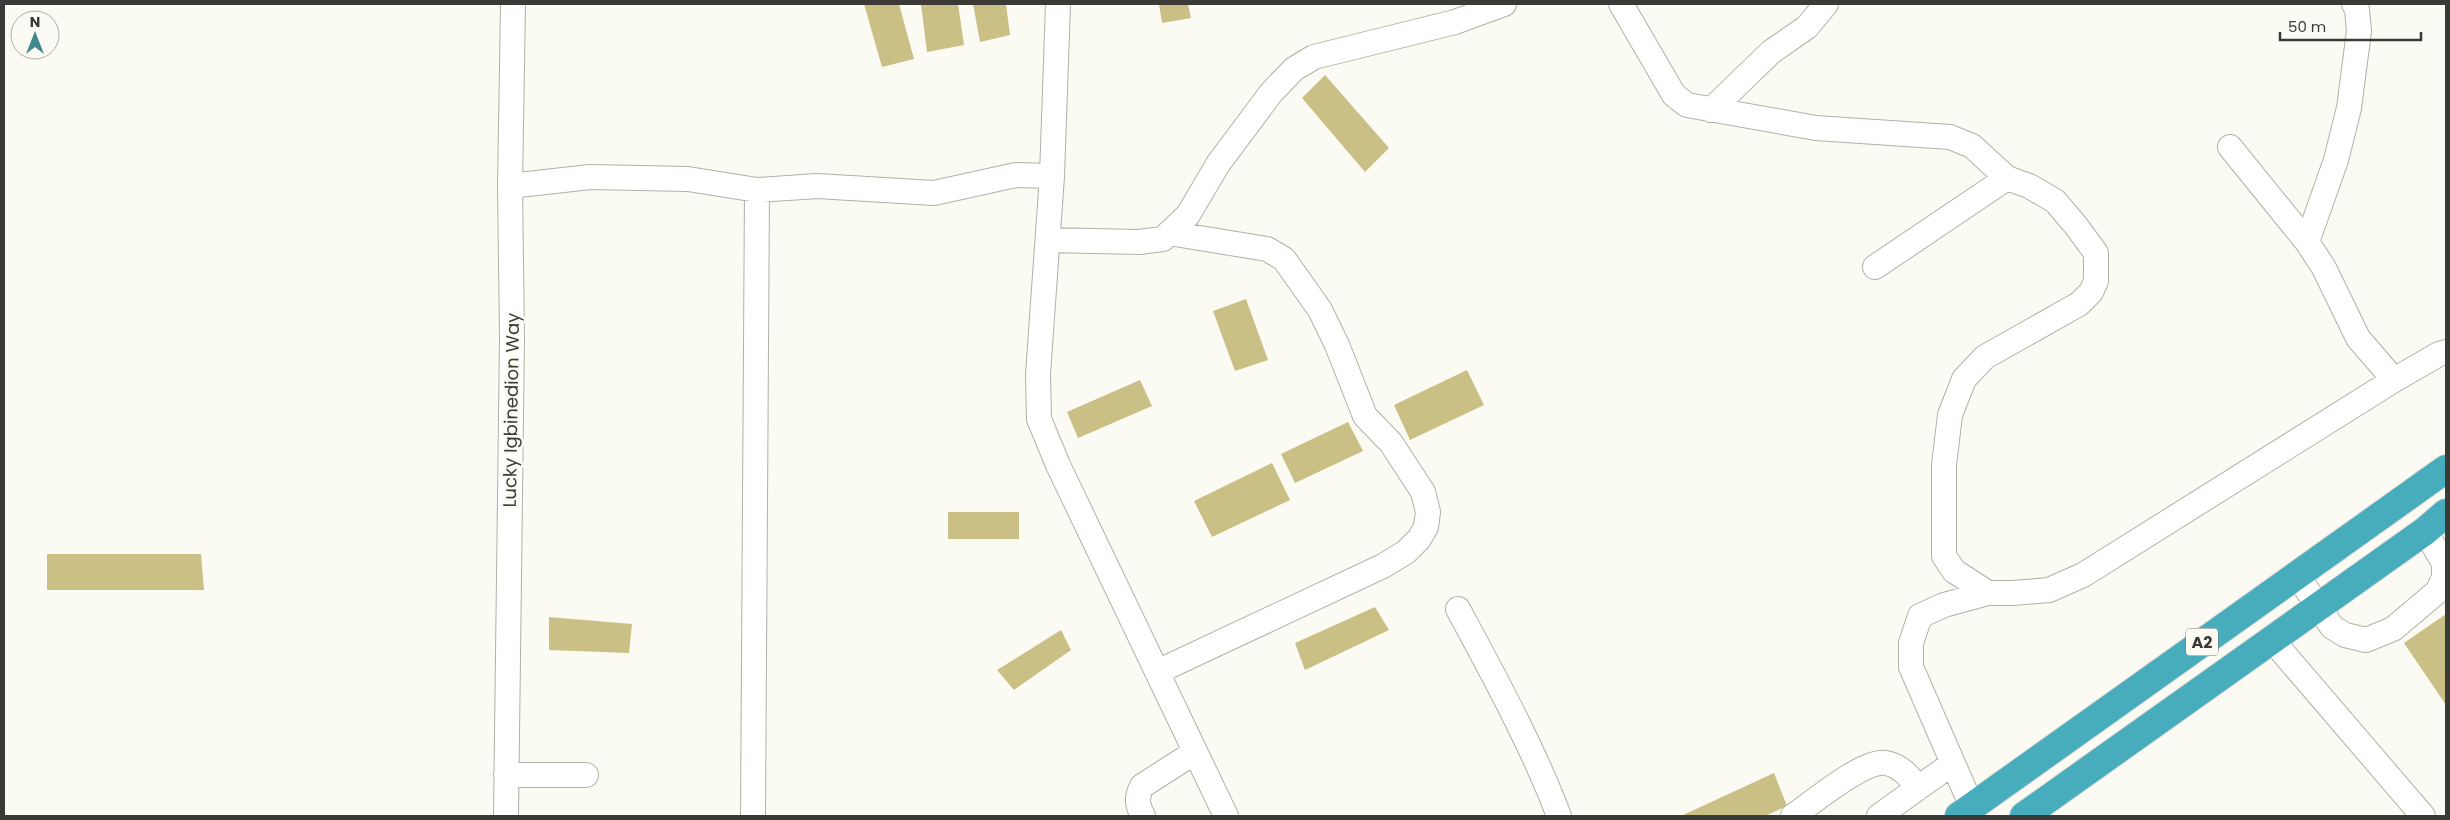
<svg xmlns="http://www.w3.org/2000/svg" width="2450" height="820" viewBox="0 0 2450 820" font-family="Poppins,sans-serif">
<style>
.building{fill:#cabf85}
.lines{fill:none;stroke-linecap:round;stroke-linejoin:round}
.minor-casing{stroke:#b1b0a9;stroke-width:26}
.highway-casing{stroke:#d8d8d7;stroke-width:30}
.minor{stroke:#fff;stroke-width:24}
.highway{stroke:#47adbc;stroke-width:28}
.labels{text-anchor:middle;dominant-baseline:central;stroke-width:5;stroke-linejoin:round;paint-order:stroke}
.shield{fill:#fbfaf3;stroke:#75746f;stroke-width:1}
.shield-label{font-size:16px;font-weight:bold;fill:#3b3a37}
.street-label{font-size:18px;fill:#3b3a37;stroke:#fbfaf3}
</style>
<rect width="100%" height="100%" fill="#fbfaf3"/>
<path class="building" d="M 864,4 L 899,4 L 914,59 L 882,67 Z
M 921,4 L 958,4 L 964,45 L 927,52 Z
M 973,4 L 1006,4 L 1010,35 L 980,42 Z
M 1159,4 L 1188,4 L 1191,18 L 1162,23 Z
M 1325,75 L 1389,148 L 1365,172 L 1302,98 Z
M 1246,299 L 1268,360 L 1235,371 L 1213,311 Z
M 1467,370 L 1484,405 L 1410,440 L 1394,405 Z
M 1140,380 L 1152,406 L 1078,438 L 1067,412 Z
M 1348,422 L 1363,451 L 1295,483 L 1281,454 Z
M 1272,463 L 1290,500 L 1212,537 L 1194,501 Z
M 948,512 L 1019,512 L 1019,539 L 948,539 Z
M 47,554 L 201,554 L 204,590 L 47,590 Z
M 1375,607 L 1389,630 L 1305,670 L 1295,643 Z
M 2446,614 L 2446,705 L 2404,643 Z
M 549,617 L 632,624 L 629,653 L 549,650 Z
M 1061,630 L 1071,650 L 1014,690 L 997,670 Z
M 1774,773 L 1787,806 L 1765,816 L 1681,816 Z"/>
<g class="lines">
<g class="minor-casing">
<path id="minor" d="M 1058,4 L 1052,176 L 1038,374 L 1039,419 L 1058,465 L 1226,816
M 1621,4 L 1674,95 L 1687,105 L 1816,128 L 1950,137 L 1972,146 L 2007,178
M 1711,110 L 1771,52 L 1807,27 L 1826,4
M 2230,147 L 2307,242 L 2324,268 L 2358,338 L 2394,380
M 510,186 L 590,177 L 688,179 L 757,190 L 817,186 L 934,193 L 1016,175 L 1052,176
M 1048,240 L 1139,242 L 1163,239 L 1188,215 L 1218,164 L 1271,93 L 1294,69 L 1314,57 L 1455,22 L 1504,4
M 2307,242 L 2336,160 L 2349,108 L 2359,31 L 2357,9 L 2354,4
M 1875,267 L 2007,178 L 2029,186 L 2055,201 L 2077,227 L 2096,253 L 2096,281 L 2091,292 L 2079,304 L 1985,357 L 1964,379 L 1950,415 L 1944,465 L 1944,556 L 1954,571 L 1988,593
M 2297,575 L 2332,627 L 2345,635 L 2366,640 L 2393,629 L 2438,591 L 2444,577 L 2444,563 L 2425,531
M 1458,609 C 1494,676 1532,745 1559,816
M 2273,641 L 2423,816
M 1157,672 L 1383,566 L 1406,552 L 1419,539 L 1426,527 L 1428,512 L 1423,492 L 1391,443 L 1365,416 L 1337,345 L 1320,310 L 1284,259 L 1267,249 L 1169,233
M 506,775 L 586,775
M 1972,807 L 1911,667 L 1911,643 L 1920,616 L 1944,605 L 1988,593 L 2013,593 L 2049,590 L 2083,575 L 2394,380 L 2439,354 L 2446,352
M 506,816 L 512,337 L 510,186 L 513,4
M 753,816 L 757,190
M 1143,816 C 1137,805 1136,797 1142,786 L 1195,752
M 1793,816 C 1812,803 1864,759 1886,763 C 1901,766 1909,776 1918,788 L 1952,764
M 1879,816 L 1918,788"/>
</g>
<g class="highway-casing">
<path id="highway" d="M 1959,816 L 2446,469
M 2024,816 L 2425,531 L 2446,513"/>
</g>
<use href="#minor" class="minor"/>
<use href="#highway" class="highway"/>
</g>
<g class="labels">
<rect class="shield" x="2186" y="628.5" width="32" height="27" rx="4"/>
<g class="shield-label">
<text x="2202" y="642">A2</text>
</g>
<g class="street-label">
<text transform="translate(511 410) rotate(-89)">Lucky Igbinedion Way</text>
</g>
</g>
<rect width="2450" height="820" fill="none" stroke="#3b3a37" stroke-width="10"/>
<g transform="translate(35 35)"><circle r="24" fill="#fbfaf3" stroke="#aeada8"/>
<path d="M0-4L9 19L0 12L-9 19Z" fill="#41898f"/>
<text y="-8" font-size="14" font-weight="bold" text-anchor="middle" fill="#3b3a37">N</text>
</g>
<path d="M2280 32v8h141v-8" fill="none" stroke="#3b3a37" stroke-width="2.5"/>
<text x="2288" y="32" font-size="15" fill="#3b3a37" stroke="#fbfaf3" stroke-width="4" paint-order="stroke">50 m</text>
</svg>
